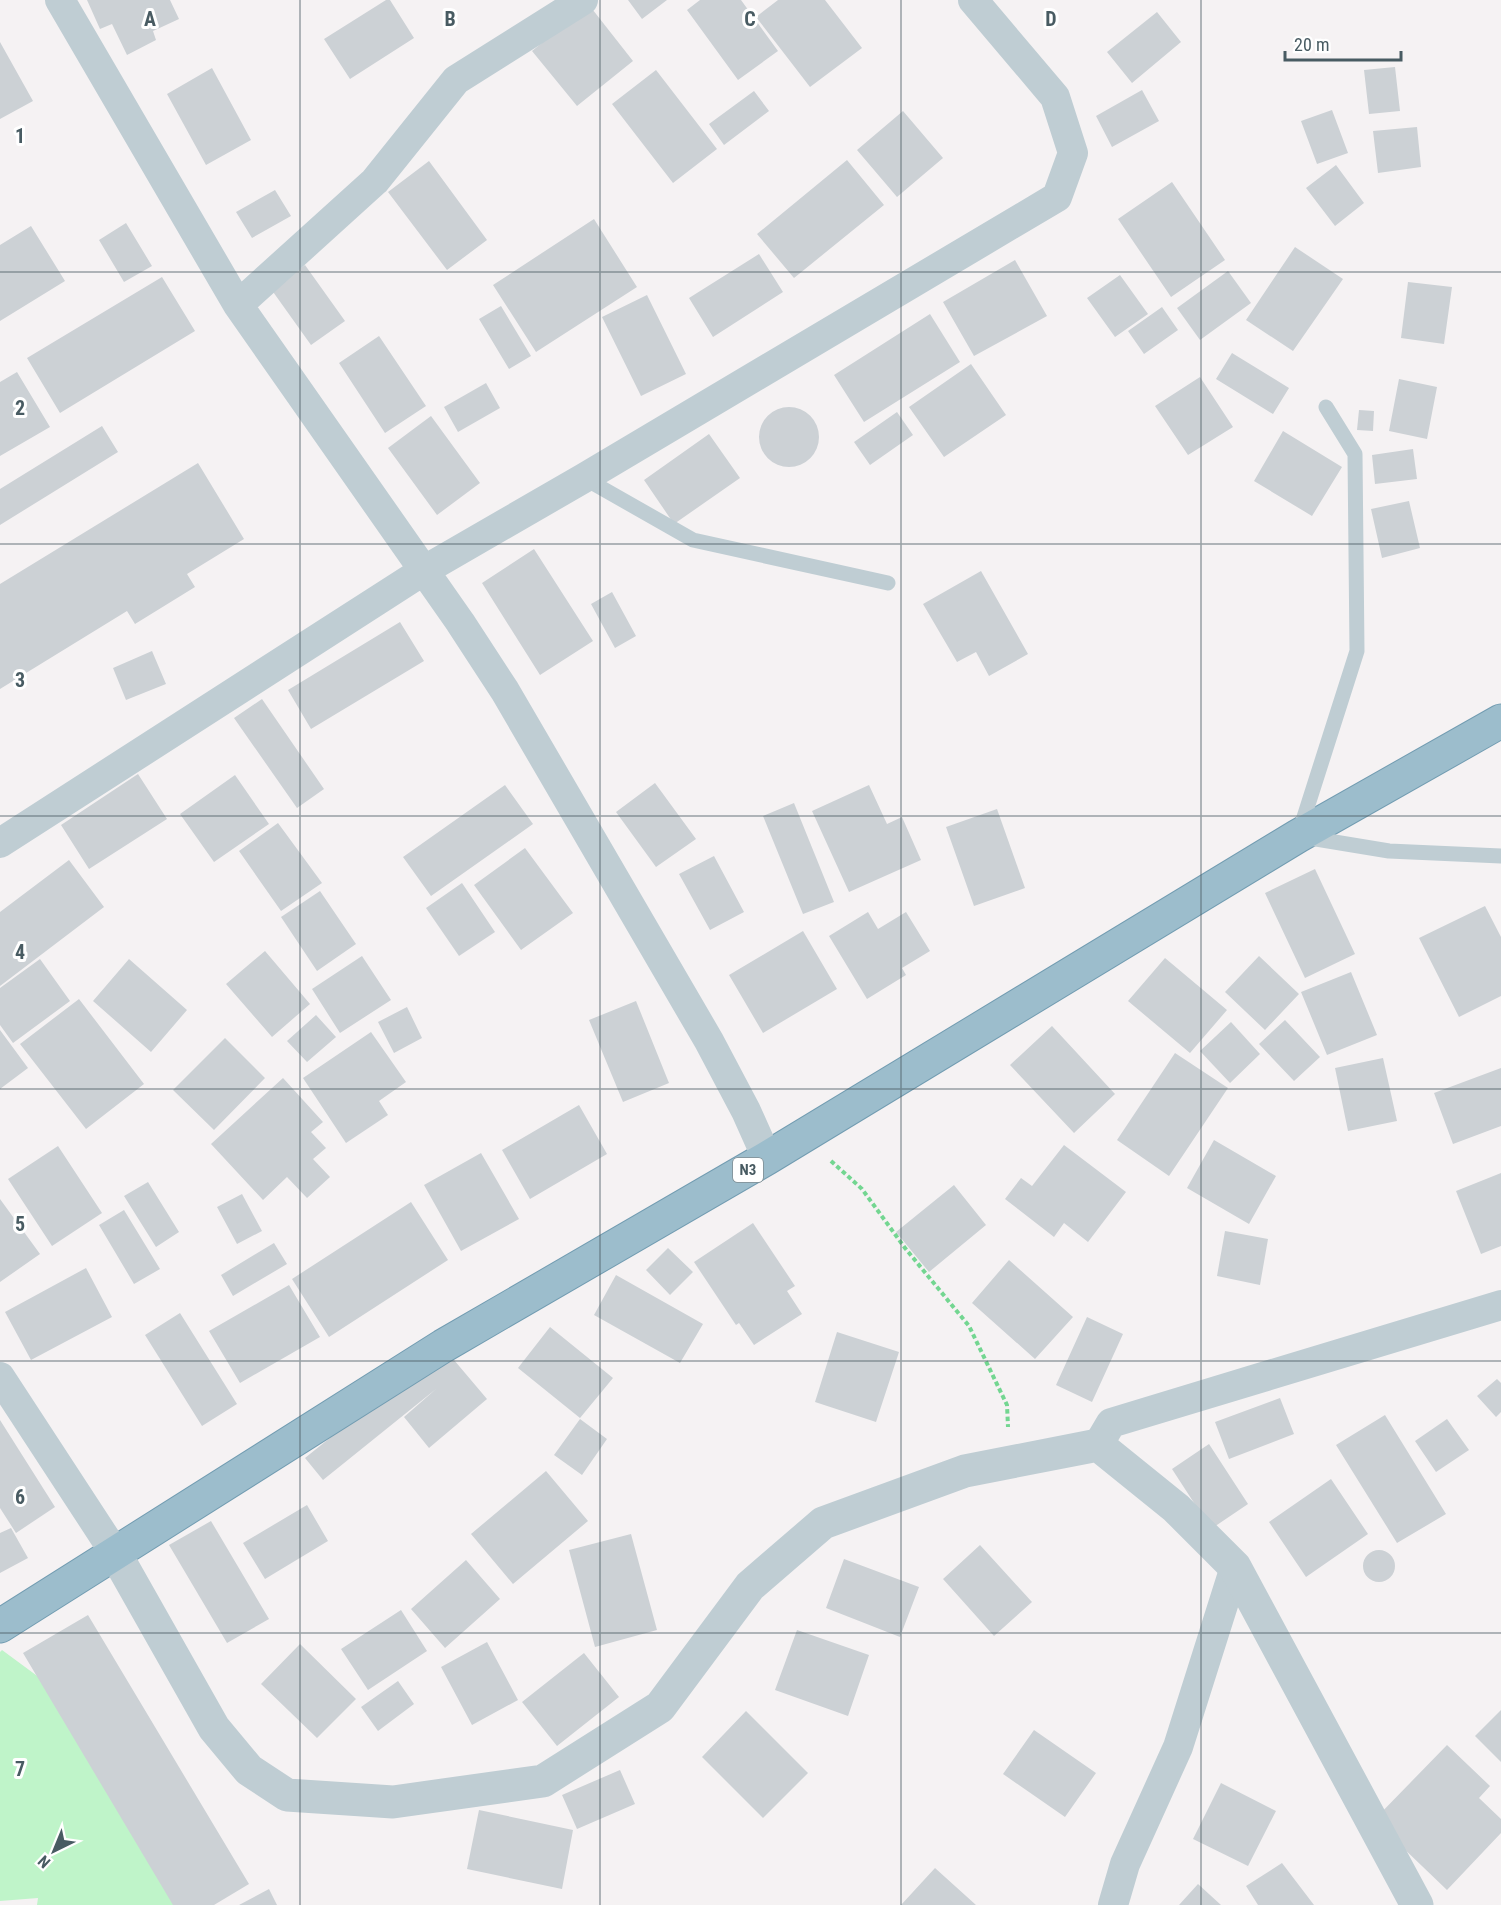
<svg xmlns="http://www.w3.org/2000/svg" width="1501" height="1905" viewBox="0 0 1501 1905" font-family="'Roboto Condensed',sans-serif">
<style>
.green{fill:#bff4c9}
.building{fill:#ccd1d5}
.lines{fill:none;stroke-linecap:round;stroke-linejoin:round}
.trunk-casing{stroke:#729cb1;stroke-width:35}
.path{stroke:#73d691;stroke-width:4;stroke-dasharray:4.5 3;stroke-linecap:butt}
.service{stroke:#bfcdd3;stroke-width:15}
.minor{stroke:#bfcdd3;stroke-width:30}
.tertiary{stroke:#bfcdd3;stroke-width:33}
.trunk{stroke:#9cbdcc;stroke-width:33}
.grid{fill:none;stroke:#485b62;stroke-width:1.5;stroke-opacity:0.55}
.labels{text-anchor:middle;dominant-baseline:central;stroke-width:6;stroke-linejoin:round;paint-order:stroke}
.shield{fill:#fff;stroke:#7f8c91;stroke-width:1.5}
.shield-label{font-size:15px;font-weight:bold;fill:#485b62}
.grid-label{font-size:20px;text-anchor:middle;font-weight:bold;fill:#485b62;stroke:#fff;stroke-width:6;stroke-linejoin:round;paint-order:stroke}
</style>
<rect width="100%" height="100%" fill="#f5f2f3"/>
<path class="green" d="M 2,1650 L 101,1723 L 188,1905 L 37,1905 L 38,1898 L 0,1901 L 0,1652 Z"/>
<path class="building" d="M 87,0 L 170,0 L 179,19 L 153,31 L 156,40 L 127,55 L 112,24 L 100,29 Z
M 386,0 L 390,0 L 414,38 L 350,79 L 324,39 Z
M 628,0 L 667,0 L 642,19 Z
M 700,0 L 741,0 L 778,51 L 738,80 L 687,10 Z
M 778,0 L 825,0 L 862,48 L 810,87 L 756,17 Z
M 589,5 L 633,61 L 577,106 L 532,51 Z
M 1157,12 L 1181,42 L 1132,83 L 1107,52 Z
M 0,42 L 33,101 L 0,119 Z
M 1395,67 L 1400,111 L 1369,114 L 1364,70 Z
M 212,68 L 251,140 L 206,165 L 167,94 Z
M 656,70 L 717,149 L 673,183 L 612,104 Z
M 1142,90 L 1159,121 L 1112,147 L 1096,116 Z
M 754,91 L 769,111 L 724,145 L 709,124 Z
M 1332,110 L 1348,153 L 1317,164 L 1301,121 Z
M 903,111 L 943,158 L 897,197 L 857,150 Z
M 1417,127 L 1421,167 L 1378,173 L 1373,131 Z
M 847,160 L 884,205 L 794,278 L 757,234 Z
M 429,161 L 487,240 L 447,270 L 388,192 Z
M 1336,165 L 1364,203 L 1335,226 L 1306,188 Z
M 1172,182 L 1225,260 L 1171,297 L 1118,219 Z
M 275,190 L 291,216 L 252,238 L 236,212 Z
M 594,219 L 637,287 L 536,352 L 493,285 Z
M 126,223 L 152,266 L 124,282 L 99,240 Z
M 31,226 L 65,281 L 0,321 L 0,245 Z
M 1295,247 L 1343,279 L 1293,351 L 1246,320 Z
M 759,254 L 783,292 L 713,337 L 689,298 Z
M 1015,260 L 1047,316 L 974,356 L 943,302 Z
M 305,265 L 345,321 L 311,345 L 271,289 Z
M 1228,271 L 1251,303 L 1200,340 L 1177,308 Z
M 1120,275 L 1148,314 L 1115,337 L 1087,298 Z
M 162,277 L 195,331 L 60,413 L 27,358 Z
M 1408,282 L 1452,287 L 1444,344 L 1401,338 Z
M 647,295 L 686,374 L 641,396 L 602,317 Z
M 501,306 L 531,356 L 509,369 L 479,319 Z
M 1162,307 L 1178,330 L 1144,354 L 1128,331 Z
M 930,314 L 960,362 L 864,422 L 834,375 Z
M 379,336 L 426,406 L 385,433 L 339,363 Z
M 1232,353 L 1289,388 L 1273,414 L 1216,379 Z
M 971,364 L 1006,415 L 944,457 L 909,407 Z
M 17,372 L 50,427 L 0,456 L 0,382 Z
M 1200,377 L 1233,427 L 1188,455 L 1155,406 Z
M 1399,379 L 1437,387 L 1427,439 L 1389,431 Z
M 486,383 L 500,408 L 458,432 L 444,407 Z
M759 437a30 30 0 1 1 60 0a30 30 0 1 1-60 0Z
M 1359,410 L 1374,411 L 1373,431 L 1357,430 Z
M 897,412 L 913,435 L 870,465 L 854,442 Z
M 431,416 L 480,483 L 437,515 L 388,448 Z
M 102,426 L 118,452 L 0,525 L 0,489 Z
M 1283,431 L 1342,467 L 1312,516 L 1254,481 Z
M 709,434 L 740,478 L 674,524 L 644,480 Z
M 1413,449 L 1417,479 L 1375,484 L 1372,455 Z
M 198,463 L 244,539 L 187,574 L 195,587 L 135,624 L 127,611 L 0,689 L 0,584 Z
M 1409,501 L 1420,548 L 1382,558 L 1371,509 Z
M 534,549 L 593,641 L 540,675 L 482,583 Z
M 981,571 L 1028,654 L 989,676 L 976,652 L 957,662 L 923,604 Z
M 612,592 L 636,636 L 615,648 L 591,604 Z
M 400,622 L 424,661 L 311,729 L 288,690 Z
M 152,651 L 166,684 L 126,700 L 113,668 Z
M 262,699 L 324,789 L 297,808 L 234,718 Z
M 138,774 L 167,819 L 89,869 L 61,825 Z
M 235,775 L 269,824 L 214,862 L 180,814 Z
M 655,783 L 696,839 L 656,867 L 616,812 Z
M 505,785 L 533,824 L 431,896 L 403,857 Z
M 869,785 L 887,824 L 902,817 L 921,860 L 849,892 L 812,811 Z
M 794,803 L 834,902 L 803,914 L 763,816 Z
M 997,809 L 1025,888 L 974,906 L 946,827 Z
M 278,823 L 322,883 L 281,911 L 239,851 Z
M 525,848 L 573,913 L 521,950 L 474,885 Z
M 714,856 L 744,912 L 710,930 L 679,874 Z
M 69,860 L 104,907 L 0,986 L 0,912 Z
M 1315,869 L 1355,954 L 1305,978 L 1265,893 Z
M 462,883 L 495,932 L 459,956 L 426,908 Z
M 320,891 L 356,944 L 317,971 L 281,917 Z
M 1485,906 L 1501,937 L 1501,996 L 1459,1017 L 1419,938 Z
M 868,912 L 878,929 L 906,912 L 930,951 L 902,968 L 906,975 L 867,999 L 829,936 Z
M 803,931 L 837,989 L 763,1033 L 729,975 Z
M 265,951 L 310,1004 L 272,1037 L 226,984 Z
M 362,956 L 391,1000 L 340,1033 L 312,989 Z
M 1259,956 L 1299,994 L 1265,1030 L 1225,992 Z
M 1165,958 L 1227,1010 L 1190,1053 L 1128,1001 Z
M 40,959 L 70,1001 L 13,1043 L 0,1025 L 0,988 Z
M 129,959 L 187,1010 L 151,1052 L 93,1001 Z
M 1351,972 L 1377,1035 L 1327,1055 L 1301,992 Z
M 79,999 L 144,1084 L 86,1129 L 20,1044 Z
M 636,1001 L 669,1083 L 623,1102 L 589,1020 Z
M 407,1007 L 422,1038 L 394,1053 L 378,1022 Z
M 316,1015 L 336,1037 L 307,1062 L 287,1041 Z
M 1285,1020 L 1320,1057 L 1294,1081 L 1259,1044 Z
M 1231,1022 L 1260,1054 L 1230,1083 L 1200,1051 Z
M 1052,1026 L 1115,1094 L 1074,1133 L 1010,1065 Z
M 0,1030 L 28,1068 L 0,1089 Z
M 371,1032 L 406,1082 L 379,1101 L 388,1115 L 346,1143 L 303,1078 Z
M 225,1038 L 265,1078 L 214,1130 L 173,1090 Z
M 1175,1053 L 1228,1088 L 1169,1176 L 1117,1140 Z
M 1383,1058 L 1397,1121 L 1348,1131 L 1335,1068 Z
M 1501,1068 L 1501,1126 L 1453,1144 L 1434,1093 Z
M 283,1078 L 323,1122 L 311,1132 L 326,1148 L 313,1159 L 330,1177 L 307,1198 L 287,1177 L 263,1200 L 211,1144 Z
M 579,1105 L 607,1154 L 530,1199 L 502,1150 Z
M 1214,1140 L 1276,1176 L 1249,1224 L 1187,1188 Z
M 1064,1145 L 1126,1192 L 1088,1242 L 1064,1223 L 1054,1237 L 1005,1199 L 1021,1178 L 1032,1186 Z
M 58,1146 L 102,1213 L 52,1246 L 8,1179 Z
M 481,1153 L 519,1219 L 461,1251 L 424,1185 Z
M 1501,1173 L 1501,1246 L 1481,1254 L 1456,1191 Z
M 148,1182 L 179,1232 L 156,1247 L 124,1196 Z
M 954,1185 L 986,1225 L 929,1272 L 896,1232 Z
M 242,1194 L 262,1231 L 237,1244 L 217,1207 Z
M 0,1199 L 40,1254 L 0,1282 Z
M 411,1202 L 448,1260 L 329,1337 L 292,1279 Z
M 124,1210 L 160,1269 L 134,1284 L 99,1225 Z
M 753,1223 L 795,1286 L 787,1291 L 802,1314 L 754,1345 L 739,1323 L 736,1325 L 694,1262 Z
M 1225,1231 L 1268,1239 L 1260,1285 L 1217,1276 Z
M 274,1243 L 287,1264 L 233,1296 L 221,1275 Z
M 668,1248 L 693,1272 L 670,1295 L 646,1270 Z
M 1009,1260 L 1073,1317 L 1035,1359 L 972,1303 Z
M 86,1268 L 112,1317 L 31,1360 L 5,1312 Z
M 616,1275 L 703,1324 L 680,1363 L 594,1315 Z
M 289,1285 L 320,1337 L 240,1383 L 209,1331 Z
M 180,1313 L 237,1404 L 202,1426 L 145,1335 Z
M 1087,1317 L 1123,1334 L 1092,1402 L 1056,1385 Z
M 550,1327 L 613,1378 L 580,1418 L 518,1368 Z
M 837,1332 L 899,1352 L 876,1422 L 815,1402 Z
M 443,1347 L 487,1399 L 429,1448 L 404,1417 L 436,1389 L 323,1480 L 305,1458 Z
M 1497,1379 L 1501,1383 L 1501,1412 L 1496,1417 L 1477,1396 Z
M 1280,1398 L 1294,1434 L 1229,1459 L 1215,1422 Z
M 1385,1415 L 1446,1514 L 1397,1543 L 1336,1445 Z
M 580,1419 L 607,1439 L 582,1475 L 554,1455 Z
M 1447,1419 L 1469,1450 L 1436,1472 L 1415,1441 Z
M 0,1420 L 55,1507 L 16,1533 L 0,1508 Z
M 1209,1444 L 1248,1504 L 1211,1529 L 1172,1469 Z
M 546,1471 L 588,1521 L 513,1584 L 471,1534 Z
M 1331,1479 L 1368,1534 L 1306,1577 L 1269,1522 Z
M 307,1505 L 328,1541 L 265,1579 L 243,1543 Z
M 211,1521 L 269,1619 L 227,1643 L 169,1545 Z
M 11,1528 L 28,1558 L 0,1573 L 0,1533 Z
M 631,1534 L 657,1630 L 595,1647 L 569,1550 Z
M 980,1545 L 1032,1602 L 994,1636 L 943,1579 Z
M1363 1566a16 16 0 1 1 32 0a16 16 0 1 1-32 0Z
M 844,1559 L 919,1587 L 900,1637 L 826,1608 Z
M 466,1560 L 500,1599 L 445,1648 L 411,1609 Z
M 401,1610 L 427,1651 L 368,1690 L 341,1649 Z
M 88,1615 L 249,1884 L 214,1905 L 173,1905 L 23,1653 Z
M 797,1630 L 869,1655 L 848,1716 L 775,1690 Z
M 487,1642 L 518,1700 L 472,1725 L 441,1667 Z
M 300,1644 L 356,1699 L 317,1738 L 261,1684 Z
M 584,1653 L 619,1697 L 557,1746 L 522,1702 Z
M 398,1681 L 414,1704 L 378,1731 L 361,1707 Z
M 1501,1710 L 1501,1762 L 1475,1736 Z
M 746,1711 L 808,1773 L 763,1818 L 702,1757 Z
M 1034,1730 L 1096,1773 L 1065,1817 L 1003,1774 Z
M 1447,1745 L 1490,1786 L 1479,1798 L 1501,1819 L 1501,1833 L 1447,1890 L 1374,1820 Z
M 620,1770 L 635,1804 L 577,1829 L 562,1795 Z
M 1221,1783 L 1276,1811 L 1248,1866 L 1193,1839 Z
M 479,1810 L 573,1830 L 562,1889 L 467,1869 Z
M 1282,1863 L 1314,1905 L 1258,1905 L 1246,1886 Z
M 935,1868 L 976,1905 L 901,1905 Z
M 1198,1884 L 1221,1905 L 1179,1905 Z
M 269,1889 L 277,1905 L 239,1905 Z"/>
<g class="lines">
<g class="trunk-casing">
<path id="trunk" d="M 0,1626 L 443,1346 L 767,1158 L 1298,836 L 1501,721"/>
</g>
<path class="path" d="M 831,1161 L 862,1189 L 905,1248 L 969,1326 L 1007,1405 L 1008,1427"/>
<path class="service" d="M 1326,407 L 1355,454 L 1357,651 L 1298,836 L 1389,851 L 1501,856
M 584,478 L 693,540 L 888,583"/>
<path class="minor" d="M 60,0 L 238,305 L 460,622 L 505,691 L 709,1041 L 746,1111 L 767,1158
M 238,305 L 375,181 L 456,80 L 583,0
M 0,843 L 423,571 L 584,478 L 1057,197 L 1073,153 L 1055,97 L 973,0
M 0,1377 L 115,1553
M 1098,1445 L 1111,1423 L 1501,1305
M 1113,1905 L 1125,1864 L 1178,1747 L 1235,1567"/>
<path class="tertiary" d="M 115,1553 L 214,1728 L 249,1770 L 287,1795 L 393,1802 L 543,1781 L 660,1707 L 750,1586 L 823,1523 L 965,1471 L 1098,1445 L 1176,1508 L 1235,1567 L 1417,1905"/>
<use href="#trunk" class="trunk"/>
</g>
<path class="grid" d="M 300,0 L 300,1905M 600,0 L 600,1905M 901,0 L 901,1905M 1201,0 L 1201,1905M 0,272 L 1501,272M 0,544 L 1501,544M 0,816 L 1501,816M 0,1089 L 1501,1089M 0,1361 L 1501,1361M 0,1633 L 1501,1633"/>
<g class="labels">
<rect class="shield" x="733" y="1158" width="30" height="24" rx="4.5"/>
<g class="shield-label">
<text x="748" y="1170">N3</text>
</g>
</g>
<g class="grid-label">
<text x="150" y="26">A</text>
<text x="450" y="26">B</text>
<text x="750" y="26">C</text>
<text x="1051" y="26">D</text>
<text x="20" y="143">1</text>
<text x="20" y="415">2</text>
<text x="20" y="687">3</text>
<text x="20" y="959">4</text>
<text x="20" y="1231">5</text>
<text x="20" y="1504">6</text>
<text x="20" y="1776">7</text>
</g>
<g transform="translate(54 1851) rotate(223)" stroke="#ffffff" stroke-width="4.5" paint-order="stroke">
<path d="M0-4.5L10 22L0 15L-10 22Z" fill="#485b62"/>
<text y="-9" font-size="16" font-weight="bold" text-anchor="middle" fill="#485b62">N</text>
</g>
<path d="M1285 51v9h116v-9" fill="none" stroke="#485b62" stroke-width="3"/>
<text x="1294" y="51" font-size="18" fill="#485b62" stroke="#ffffff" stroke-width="4.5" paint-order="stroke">20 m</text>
</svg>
